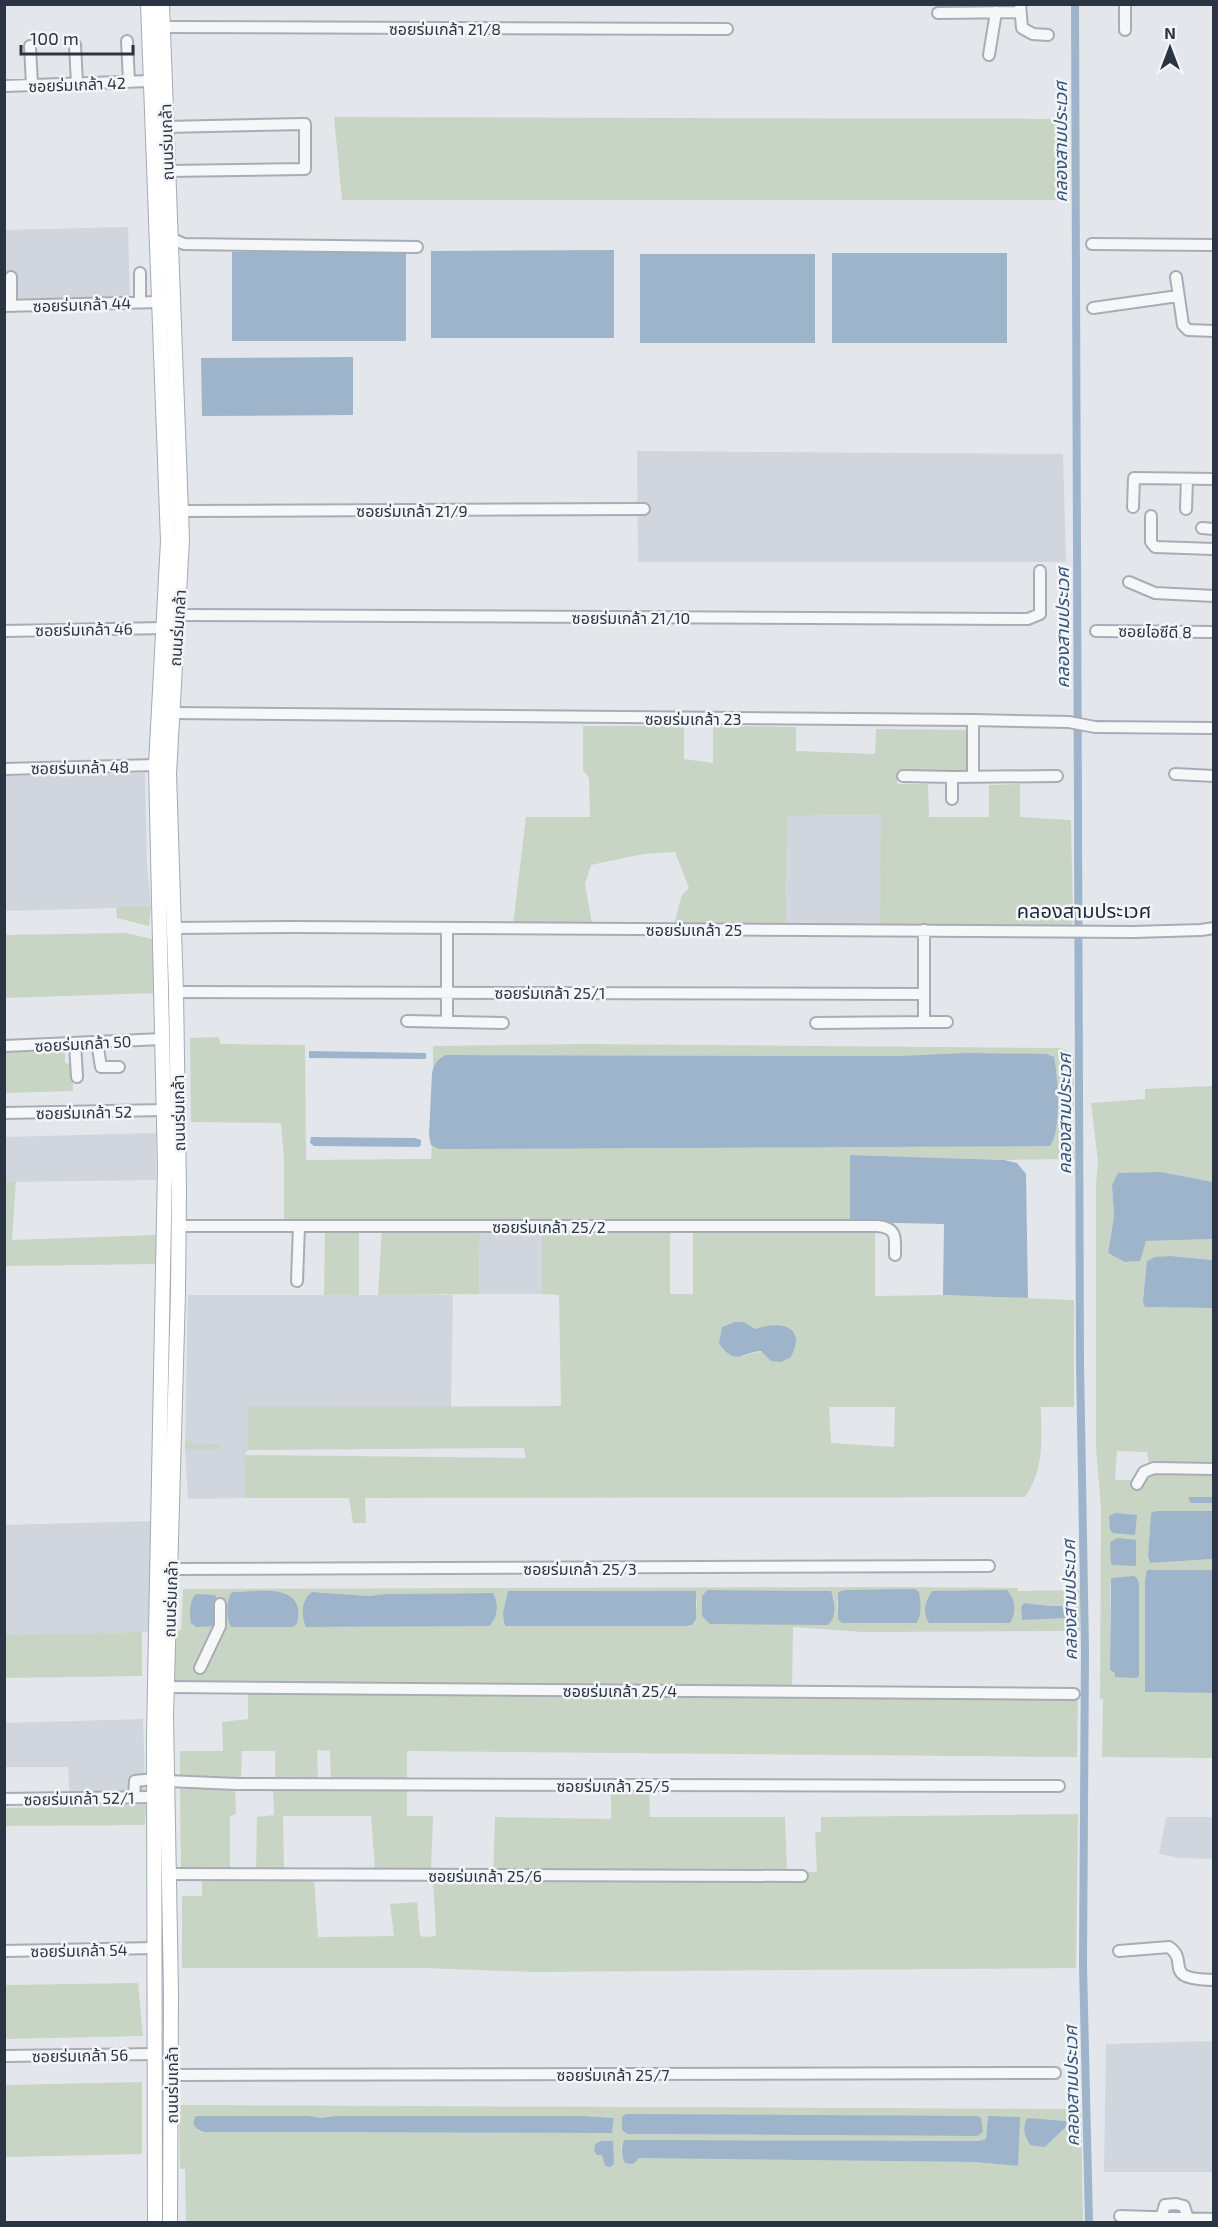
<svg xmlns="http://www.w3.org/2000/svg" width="1218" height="2227" viewBox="0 0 1218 2227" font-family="'Exo 2','Noto Sans Thai',sans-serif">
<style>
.built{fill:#d1d5dd}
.green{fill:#c9d5c4;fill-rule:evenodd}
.water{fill:#9eb4cb}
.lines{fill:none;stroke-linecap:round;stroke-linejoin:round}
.canal{stroke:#9eb4cb;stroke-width:8}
.minor-casing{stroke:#a8adb5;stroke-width:14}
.major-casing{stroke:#a2abb7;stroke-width:16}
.minor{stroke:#f6f7f9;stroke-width:10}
.major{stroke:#fff;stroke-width:14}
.labels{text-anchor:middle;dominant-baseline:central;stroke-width:5;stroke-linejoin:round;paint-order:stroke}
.street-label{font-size:16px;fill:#2b3443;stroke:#f3f5f8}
.water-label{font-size:18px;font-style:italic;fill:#345378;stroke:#f3f5f8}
.quarter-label{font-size:20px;fill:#1d2534;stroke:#f3f5f8}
</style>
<rect width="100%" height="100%" fill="#e3e6eb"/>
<path class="built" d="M 128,227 L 130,304 L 5,307 L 4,230 Z
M 637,451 L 1063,454 L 1066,562 L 638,562 Z
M 145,773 L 147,865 L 151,907 L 5,911 L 4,776 Z
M 882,815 L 880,927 L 786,927 L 787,816 Z
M 156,1133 L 156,1180 L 5,1182 L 5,1137 Z
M 480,1230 L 542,1230 L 542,1294 L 479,1294 Z
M 188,1295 L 453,1295 L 451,1408 L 248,1407 L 248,1450 L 244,1456 L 245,1498 L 188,1499 L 185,1449 Z
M 152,1521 L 150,1632 L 5,1635 L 4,1525 Z
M 143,1719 L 146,1805 L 70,1807 L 68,1767 L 5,1767 L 4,1723 Z
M 1166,1817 L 1213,1817 L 1213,1859 L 1181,1858 L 1159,1854 Z
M 1213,2041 L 1213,2172 L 1104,2172 L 1106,2044 Z"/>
<path class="green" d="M 334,117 L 1068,119 L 1068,200 L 342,200 Z
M 583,726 L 684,726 L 684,759 L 713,763 L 713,726 L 796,727 L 796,751 L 875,754 L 876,729 L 976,730 L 977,772 L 897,774 L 897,784 L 928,784 L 929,817 L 989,817 L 989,785 L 1020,784 L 1020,817 L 1071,820 L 1073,922 L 1070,928 L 880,927 L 881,815 L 787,816 L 786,927 L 674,924 L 682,895 L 689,888 L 675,852 L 643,854 L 591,865 L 585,884 L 592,924 L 513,925 L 526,817 L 590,817 L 589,778 L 583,770 Z
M 116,907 L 151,907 L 149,926 L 117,918 Z
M 126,933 L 152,939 L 155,993 L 5,998 L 4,935 Z
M 219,1037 L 220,1044 L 305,1045 L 306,1160 L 431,1159 L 432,1145 L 439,1149 L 449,1148 L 1046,1054 L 898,1056 L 447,1055 L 440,1058 L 433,1068 L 433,1046 L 584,1044 L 1060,1048 L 1074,1054 L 1073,1138 L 1075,1159 L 1004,1160 L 850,1155 L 850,1222 L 284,1219 L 284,1160 L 281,1123 L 191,1122 L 190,1038 Z
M 65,1049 L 65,1063 L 72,1064 L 73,1091 L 5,1093 L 4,1051 Z
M 1213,1086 L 1213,1182 L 1161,1172 L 1112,1185 L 1114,1216 L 1108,1252 L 1125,1262 L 1139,1261 L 1146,1241 L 1213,1239 L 1213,1260 L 1171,1256 L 1145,1307 L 1213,1308 L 1213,1497 L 1190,1497 L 1191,1503 L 1213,1503 L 1213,1511 L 1151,1513 L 1148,1556 L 1150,1563 L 1213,1559 L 1213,1570 L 1148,1570 L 1145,1682 L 1145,1692 L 1213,1693 L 1213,1758 L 1102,1757 L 1103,1699 L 1100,1699 L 1101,1508 L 1096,1448 L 1096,1183 L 1098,1161 L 1091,1103 L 1145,1099 L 1145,1089 ZM 1117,1451 L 1147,1452 L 1149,1464 L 1134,1480 L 1115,1480 ZM 1136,1540 L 1136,1566 L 1111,1562 L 1111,1542 ZM 1110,1584 L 1139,1646 L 1139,1676 L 1115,1677 L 1115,1673 L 1110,1670 Z
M 16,1181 L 12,1240 L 156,1235 L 158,1264 L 5,1266 L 4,1182 Z
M 325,1229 L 359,1229 L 359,1295 L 324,1295 Z
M 382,1229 L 480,1230 L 479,1294 L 378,1295 Z
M 542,1230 L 670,1231 L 670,1294 L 693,1294 L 693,1231 L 875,1233 L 875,1296 L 943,1295 L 1074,1300 L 1074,1407 L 1041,1407 C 1041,1441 1045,1467 1025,1497 L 365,1498 L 366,1523 L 353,1523 L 349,1498 L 245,1498 L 244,1455 L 526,1458 L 524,1448 L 248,1450 L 248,1407 L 561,1406 L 559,1295 L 542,1294 ZM 765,1326 L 796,1340 L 791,1357 C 771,1353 761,1348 742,1357 L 755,1329 ZM 829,1407 L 895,1407 L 894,1447 L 831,1443 Z
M 185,1440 L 199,1445 L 220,1444 L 220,1449 L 185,1449 Z
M 894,1587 L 1018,1588 L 1018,1591 L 1081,1590 L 1080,1631 L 863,1632 L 793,1627 L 792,1687 L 175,1684 L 175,1630 L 181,1630 L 183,1589 ZM 707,1590 L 831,1591 L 834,1598 L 834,1615 L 711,1624 L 702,1616 L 702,1596 ZM 561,1591 L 695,1591 L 697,1606 L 692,1625 L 685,1626 L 506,1626 L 508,1592 ZM 312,1592 L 369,1596 L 386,1594 L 492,1593 L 404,1626 L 307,1627 C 300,1614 304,1603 312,1592 ZM 919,1592 L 921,1611 L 838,1619 L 837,1600 ZM 1024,1603 L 1051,1606 L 1065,1604 L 1070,1618 L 1022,1620 L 1021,1607 Z
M 142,1632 L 142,1676 L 5,1678 L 5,1635 Z
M 248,1691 L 1078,1698 L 1077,1757 L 407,1751 L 407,1781 L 331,1781 L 330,1751 L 317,1750 L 318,1778 L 275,1777 L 275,1751 L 242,1751 L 241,1778 L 180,1778 L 180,1751 L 223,1751 L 222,1722 L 248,1719 Z
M 186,1787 L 235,1789 L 236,1814 L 230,1816 L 230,1869 L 181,1870 L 180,1789 Z
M 273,1787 L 407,1787 L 407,1816 L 433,1816 L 431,1871 L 375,1870 L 371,1816 L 283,1816 L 284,1871 L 256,1872 L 257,1817 L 274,1815 Z
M 649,1788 L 650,1817 L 785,1817 L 787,1872 L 817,1872 L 815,1833 L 821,1831 L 821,1817 L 1078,1814 L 1076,1968 L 534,1972 L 424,1968 L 182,1968 L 182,1896 L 202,1896 L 202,1880 L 314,1879 L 318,1937 L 394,1936 L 390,1904 L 417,1902 L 420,1935 L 423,1937 L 436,1936 L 433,1879 L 493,1879 L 495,1817 L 611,1819 L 611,1789 Z
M 146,1805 L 145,1825 L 5,1826 L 5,1808 Z
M 138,1983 L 143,2036 L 5,2039 L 5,1985 Z
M 142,2082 L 142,2154 L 5,2157 L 5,2085 Z
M 179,2105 L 1081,2109 L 1083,2222 L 186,2222 L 185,2169 L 180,2169 ZM 197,2116 L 309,2116 L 322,2118 L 334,2116 L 585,2116 L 614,2118 L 612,2133 L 204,2132 L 197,2130 ZM 976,2116 L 977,2136 L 627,2134 L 622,2130 ZM 1027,2119 L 1066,2121 L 1067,2126 L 1045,2147 ZM 988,2130 L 1017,2166 L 974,2162 L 622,2157 L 621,2147 L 624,2141 L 978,2141 L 986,2139 Z"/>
<path class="water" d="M 614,250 L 614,338 L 431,338 L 431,251 Z
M 232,252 L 406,252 L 406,341 L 232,341 Z
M 832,253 L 1007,253 L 1007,343 L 832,343 Z
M 640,254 L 815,254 L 815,343 L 640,343 Z
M 353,357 L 353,415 L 202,416 L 201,358 Z
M 309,1051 L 426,1053 L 426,1059 L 309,1058 Z
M 968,1053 L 1046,1054 L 1054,1057 C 1058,1077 1062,1130 1050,1146 L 439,1149 L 431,1145 L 429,1135 L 432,1073 C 434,1064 437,1059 446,1055 L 898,1056 Z
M 311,1137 L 415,1138 L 421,1140 L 421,1145 L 419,1147 L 314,1146 L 310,1143 Z
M 850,1155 L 1004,1160 L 1017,1163 L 1026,1174 L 1028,1298 L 943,1295 L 944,1224 L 850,1222 Z
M 1161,1172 L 1213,1182 L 1213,1239 L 1146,1241 L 1140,1261 L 1125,1262 L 1108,1253 L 1114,1216 L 1112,1185 L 1118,1173 Z
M 1171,1256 L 1213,1260 L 1213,1308 L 1145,1307 L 1143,1302 L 1147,1261 L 1155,1257 Z
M 735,1322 L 744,1322 L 755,1329 C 767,1325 793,1320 796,1339 C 797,1344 793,1352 791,1357 L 781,1362 L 771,1361 L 761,1351 C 740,1353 736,1366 719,1344 L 722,1327 Z
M 1190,1497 L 1213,1497 L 1213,1503 L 1191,1503 L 1188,1498 Z
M 1157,1511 L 1213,1511 L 1213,1559 L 1150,1563 L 1148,1556 L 1151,1513 Z
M 1115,1513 L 1137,1515 L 1135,1535 L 1113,1533 L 1110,1530 L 1109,1516 Z
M 1118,1538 L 1136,1540 L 1136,1566 L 1113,1565 L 1111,1563 L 1110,1542 Z
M 1147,1570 L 1213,1570 L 1213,1693 L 1145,1692 L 1145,1580 Z
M 1134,1576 L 1137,1578 L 1139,1584 L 1139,1676 L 1136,1678 L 1115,1677 L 1115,1673 L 1110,1670 L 1111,1578 Z
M 915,1589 L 919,1592 C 921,1603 922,1613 917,1623 L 842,1623 L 838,1619 L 838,1592 L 845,1590 Z
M 707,1590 L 831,1591 C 835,1601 837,1617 828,1625 L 710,1624 L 702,1616 L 702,1596 Z
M 1007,1590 C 1016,1601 1017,1611 1010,1623 L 929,1623 C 922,1612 925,1602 932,1591 Z
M 508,1591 L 696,1591 L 696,1619 L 692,1625 L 685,1626 L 506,1626 L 504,1623 L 503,1613 Z
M 232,1592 C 259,1592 307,1581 297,1624 L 293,1627 L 231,1627 C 226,1618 226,1600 232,1592 Z
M 312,1592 L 369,1596 L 386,1594 L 493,1593 C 499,1603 498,1618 489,1626 L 306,1627 C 301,1616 301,1600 312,1592 Z
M 196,1594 L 215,1595 L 217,1598 L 216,1626 L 196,1627 L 191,1623 C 189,1614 189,1601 196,1594 Z
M 1024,1603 L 1051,1606 L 1071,1605 L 1070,1618 L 1022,1620 L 1021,1607 Z
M 626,2114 L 977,2116 L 981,2118 L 983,2132 L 977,2136 L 627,2134 L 622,2130 L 622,2117 Z
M 196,2116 L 309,2116 L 322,2118 L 334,2116 L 585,2116 L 614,2118 L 612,2133 L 204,2132 C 196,2130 190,2124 196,2116 Z
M 988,2116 L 1020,2117 L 1018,2166 L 974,2162 L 639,2158 L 633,2164 L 625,2163 C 621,2155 621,2149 624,2140 L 978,2141 L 986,2139 Z
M 1027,2118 L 1066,2121 L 1067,2126 L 1045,2147 L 1030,2145 C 1024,2135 1022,2129 1027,2118 Z
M 601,2141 L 613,2141 L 614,2164 L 610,2167 L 605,2166 L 602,2155 L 597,2155 L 594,2151 L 595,2144 Z"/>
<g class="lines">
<path class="canal" d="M 1075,4 L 1080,1364 L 1085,1650 L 1083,1965 L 1089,2222"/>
<g class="minor-casing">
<path id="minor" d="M 1020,4 L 1022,28 L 1033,34 L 1048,35
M 938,13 L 1020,12
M 162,27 L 727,29
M 1125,30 L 1125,4
M 127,41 L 129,82
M 75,45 L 77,83
M 30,46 L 32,85
M 989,55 L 996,12
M 4,86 L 150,81
M 166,127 L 305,124 L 305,169 L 167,171
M 170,238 L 184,244 L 417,247
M 1092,244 L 1214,245
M 140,273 L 140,302
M 11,277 L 11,306
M 1176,277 L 1183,325 L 1188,330 L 1214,331
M 4,306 L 159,302
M 1093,308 L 1178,296
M 1133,507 L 1134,478 L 1214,479
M 1186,509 L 1187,479
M 181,511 L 644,509
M 1151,516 L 1151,542 L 1155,547 L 1214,549
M 1202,528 L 1214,529
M 1129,582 L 1155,593 L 1214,596
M 178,615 L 1028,619 L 1040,614 L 1040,571
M 4,631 L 164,628
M 1096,631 L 1214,632
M 171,713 L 973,720 L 1069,722 L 1095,727 L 1214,728
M 4,769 L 156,765
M 1175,774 L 1214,776
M 903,776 L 952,777
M 973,776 L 973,720
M 952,799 L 952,777 L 1057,776
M 174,928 L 294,927 L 1133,932 L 1201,930 L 1214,928
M 447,928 L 447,1021
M 176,992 L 924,994
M 407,1021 L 503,1023
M 924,1022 L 947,1022
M 816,1023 L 924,1022 L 924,930
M 97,1042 L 101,1067 L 119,1067
M 75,1043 L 77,1077
M 4,1046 L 162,1039
M 4,1113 L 164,1110
M 179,1226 L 878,1226 C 898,1228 895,1239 895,1255
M 297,1281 L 299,1226
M 1137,1484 L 1144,1472 L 1154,1468 L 1214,1469
M 171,1569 L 989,1566
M 200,1668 L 220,1626 L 220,1604
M 167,1687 L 1074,1694
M 167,1781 L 237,1784 L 1059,1786
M 134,1797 L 135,1781 L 154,1779
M 4,1799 L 153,1797
M 169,1874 L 802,1876
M 4,1951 L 154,1948
M 1119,1951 L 1169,1947 C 1191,1962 1159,1979 1214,1980
M 4,2056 L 156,2054
M 171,2075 L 1055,2073
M 1120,2216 L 1214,2219
M 1161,2218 L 1165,2205 L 1176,2204 L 1184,2206 L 1188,2219"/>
</g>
<g class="major-casing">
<path id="major" d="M 148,4 L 168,541 L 156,765 L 165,1166 L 154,1738 L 155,2222
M 162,4 L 182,539 L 169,774 L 176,992 L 179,1191 L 178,1293 L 166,1716 L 171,1993 L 170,2222"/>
</g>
<use href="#minor" class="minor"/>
<use href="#major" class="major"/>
</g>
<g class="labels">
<g class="street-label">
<text x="445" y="28">ซอยร่มเกล้า 21/8</text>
<text transform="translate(77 84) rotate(-2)">ซอยร่มเกล้า 42</text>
<text transform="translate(166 142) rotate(-92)">ถนนร่มเกล้า</text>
<text transform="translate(82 304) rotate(-2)">ซอยร่มเกล้า 44</text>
<text x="412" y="510">ซอยร่มเกล้า 21/9</text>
<text x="631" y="617">ซอยร่มเกล้า 21/10</text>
<text transform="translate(177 628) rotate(-86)">ถนนร่มเกล้า</text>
<text transform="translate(84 629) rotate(-1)">ซอยร่มเกล้า 46</text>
<text transform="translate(1155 631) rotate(1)">ซอยไอซีดี 8</text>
<text x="693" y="718">ซอยร่มเกล้า 23</text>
<text transform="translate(80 767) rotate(-1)">ซอยร่มเกล้า 48</text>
<text x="694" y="929">ซอยร่มเกล้า 25</text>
<text x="550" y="992">ซอยร่มเกล้า 25/1</text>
<text transform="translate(83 1043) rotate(-3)">ซอยร่มเกล้า 50</text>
<text transform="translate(84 1112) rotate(-1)">ซอยร่มเกล้า 52</text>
<text transform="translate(178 1113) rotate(-91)">ถนนร่มเกล้า</text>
<text x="549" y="1226">ซอยร่มเกล้า 25/2</text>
<text x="580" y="1568">ซอยร่มเกล้า 25/3</text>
<text transform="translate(170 1599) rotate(-88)">ถนนร่มเกล้า</text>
<text x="620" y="1690">ซอยร่มเกล้า 25/4</text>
<text x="613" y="1785">ซอยร่มเกล้า 25/5</text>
<text transform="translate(79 1798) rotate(-1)">ซอยร่มเกล้า 52/1</text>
<text x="485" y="1875">ซอยร่มเกล้า 25/6</text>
<text transform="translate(79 1950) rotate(-1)">ซอยร่มเกล้า 54</text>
<text transform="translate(80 2055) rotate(-1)">ซอยร่มเกล้า 56</text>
<text x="613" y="2074">ซอยร่มเกล้า 25/7</text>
<text transform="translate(171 2085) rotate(-90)">ถนนร่มเกล้า</text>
</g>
<g class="water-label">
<text transform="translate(1060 142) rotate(-90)">คลองสามประเวศ</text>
<text transform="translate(1062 628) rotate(-90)">คลองสามประเวศ</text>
<text transform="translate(1064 1114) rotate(-90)">คลองสามประเวศ</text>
<text transform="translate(1069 1600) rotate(-91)">คลองสามประเวศ</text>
<text transform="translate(1071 2086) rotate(-91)">คลองสามประเวศ</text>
</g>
<g class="quarter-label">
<text x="1084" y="910">คลองสามประเวศ</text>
</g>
</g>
<rect width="1218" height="2227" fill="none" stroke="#2b3443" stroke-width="12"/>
<g transform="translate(1170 48)" stroke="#f3f5f8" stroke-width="4.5" paint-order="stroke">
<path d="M0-4.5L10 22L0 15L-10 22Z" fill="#2b3443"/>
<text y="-9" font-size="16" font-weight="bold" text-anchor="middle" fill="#2b3443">N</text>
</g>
<path d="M21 45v9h112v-9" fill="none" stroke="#2b3443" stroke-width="3"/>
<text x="30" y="45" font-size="18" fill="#2b3443" stroke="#f3f5f8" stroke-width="4.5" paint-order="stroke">100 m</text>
</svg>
